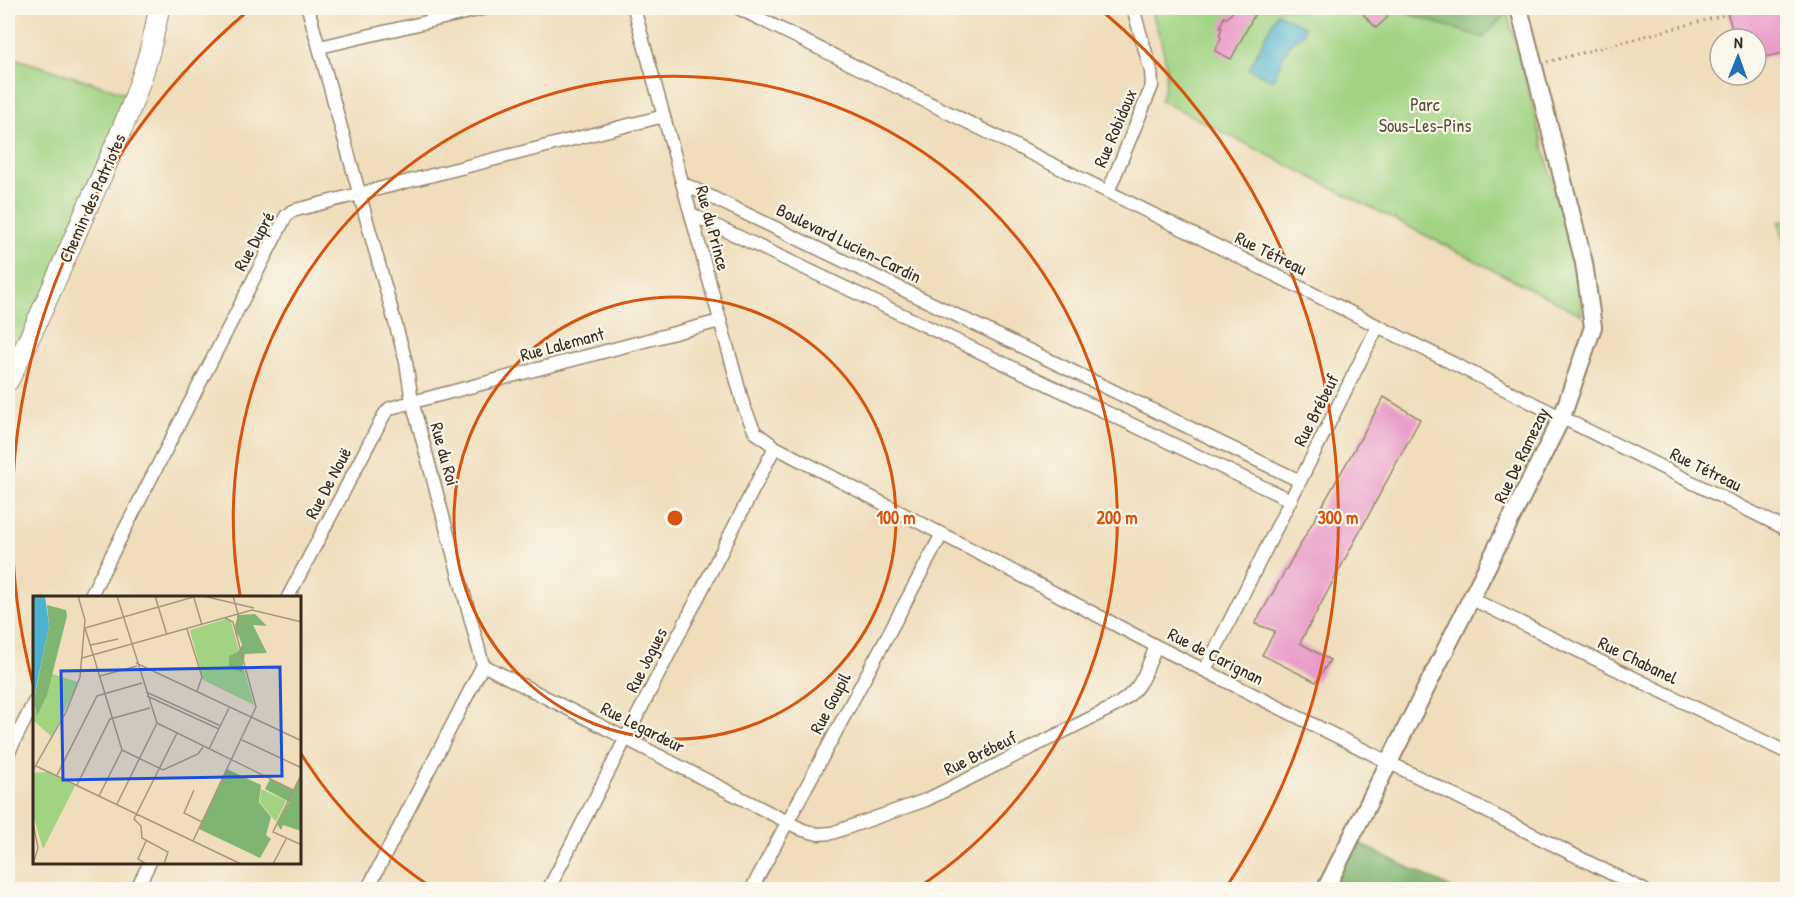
<svg xmlns="http://www.w3.org/2000/svg" width="1795" height="897" viewBox="0 0 1795 897" font-family="'Patrick Hand',sans-serif">
<style>
.green{fill:#a1d383;stroke:#6e7e50;stroke-width:1.5}
.forest{fill:#80b571;stroke:#5e7048;stroke-width:1.5}
.water{fill:#4eb1cd;stroke:#446e76;stroke-width:1.5}
.building{fill:#e99cc9}
.lines{fill:none;stroke-linecap:round;stroke-linejoin:round}
.street-casing{stroke:#95846c;stroke-width:15}
.secondary-casing{stroke:#95846c;stroke-width:20}
.primary-casing{stroke:#95846c;stroke-width:22}
.path{stroke:#95846c;stroke-width:3;stroke-dasharray:1.5 4.5;stroke-linecap:butt}
.street{stroke:#fff;stroke-width:12}
.secondary{stroke:#fff;stroke-width:16}
.primary{stroke:#fff;stroke-width:20}
.ring{fill:none;stroke:#d7540e;stroke-width:3}
.labels{text-anchor:middle;dominant-baseline:central;stroke-width:4.5;stroke-linejoin:round;paint-order:stroke}
.park-label{font-size:18px;fill:#545437;stroke:#fbf7ec}
.street-label{font-size:18px;fill:#3b2a1e;stroke:#fbf7ec}
.inset-road{fill:none;stroke:#a7957c;stroke-width:1.5}
.view{fill:#1d4ed8;fill-opacity:0.15;stroke:#1d4ed8;stroke-width:3}
.inset-edge{fill:none;stroke:#3b2a1e;stroke-width:3}
.centre{fill:#d7540e;stroke:#fbf7ec;stroke-width:3}
.ring-label{font-size:18px;text-anchor:middle;font-weight:bold;fill:#d7540e;stroke:#fbf7ec;stroke-width:4.5;stroke-linejoin:round;paint-order:stroke}
</style>
<rect width="100%" height="100%" fill="#fbf7ec"/>
<filter id="ink" filterUnits="userSpaceOnUse"><feTurbulence type="fractalNoise" baseFrequency=".0167" numOctaves="2"/><feDisplacementMap in="SourceGraphic" scale="12" xChannelSelector="R" yChannelSelector="G"/><feConvolveMatrix kernelMatrix="1 2 1 2 8 2 1 2 1" color-interpolation-filters="sRGB"/></filter>
<filter id="wash" filterUnits="userSpaceOnUse"><feTurbulence type="fractalNoise" baseFrequency=".008" numOctaves="4" result="noise"/><feDisplacementMap in="SourceGraphic" scale="24" xChannelSelector="R" yChannelSelector="G"/><feGaussianBlur stdDeviation="1.35" result="paint"/><feColorMatrix in="noise" values="0 0 0 0 0 0 0 0 0 0 0 0 0 0 0 0 0 1.4 0 .05"/><feComposite in="paint" operator="in"/></filter>
<g filter="url(#wash)">
<rect width="100%" height="100%" fill="#efddbb"/>
<path class="green" d="M 1151,8 L 1506,8 L 1577,271 L 1582,315 L 1160,100 C 1175,70 1159,38 1151,8 Z
M 8,56 L 134,96 L 8,379 Z
M 1787,220 L 1788,220 L 1787,256 L 1779,222 Z"/>
<path class="forest" d="M 1390,8 L 1507,8 L 1507,12 L 1483,38 Z
M 1346,837 L 1453,889 L 1321,890 Z"/>
<path class="water" d="M 1277,13 L 1304,26 C 1306,39 1296,36 1290,44 C 1283,53 1278,69 1273,80 L 1249,69 Z"/>
<g id="blocks">
<path class="building" d="M 1236,8 L 1258,8 L 1231,59 L 1215,51 L 1221,38 L 1219,35 L 1222,28 L 1220,27 L 1224,17 L 1227,18 Z
M 1371,8 L 1380,8 L 1388,17 L 1376,28 L 1363,14 Z
M 1726,8 L 1788,8 L 1788,52 L 1756,59 L 1756,39 L 1735,39 Z
M 1384,397 L 1420,419 L 1300,643 L 1330,660 L 1316,682 L 1262,655 L 1275,631 L 1255,624 Z"/>
</g>
</g>
<g filter="url(#ink)">
<use href="#blocks" fill-opacity="0" stroke="#95846c" stroke-width="1.5"/>
<g class="lines">
<g class="street-casing">
<path id="street" d="M 308,8 L 406,362 L 412,401 L 483,665 L 367,890
M 634,8 L 744,407 L 755,432 L 775,447 L 1156,646 L 1644,890
M 738,8 L 1788,530
M 320,47 L 486,8
M 682,183 L 1300,481
M 1108,192 L 1152,86 L 1151,71 L 1133,8
M 691,214 L 1290,500
M 90,597 L 286,216 L 292,211 L 664,116
M 288,597 L 384,415 L 390,408 L 720,321
M 1472,599 L 1788,753
M 483,665 L 803,830 L 818,834 L 832,833 L 926,800 L 1113,707 C 1142,690 1144,675 1156,646
M 1205,670 L 1378,326
M 8,754 L 34,702
M 136,890 L 150,862
M 548,890 L 775,447
M 751,890 L 942,534"/>
</g>
<g class="secondary-casing">
<path id="secondary" d="M 1325,890 L 1562,417 L 1593,327 L 1584,263 L 1519,8"/>
</g>
<g class="primary-casing">
<path id="primary" d="M 8,381 C 38,324 62,265 88,206 C 117,141 148,78 159,8"/>
</g>
<path class="path" d="M 1547,62 L 1728,14"/>
<use href="#street" class="street"/>
<use href="#secondary" class="secondary"/>
<use href="#primary" class="primary"/>
</g>
</g>
<g class="ring">
<circle cx="675" cy="518" r="221"/>
<path d="M434 889A442 442 0 0 1 300 752M240 595A442 442 0 1 1 916 889"/>
<path d="M33 684A663 663 0 0 1 249 10M1101 10A663 663 0 0 1 1225 889"/>
</g>
<g class="labels">
<g class="park-label">
<text x="1425" y="104">Parc<tspan x="1425" dy="21">Sous-Les-Pins</tspan></text>
</g>
<g class="street-label">
<text transform="translate(1115 128) rotate(-67)">Rue Robidoux</text>
<text transform="translate(92 198) rotate(-66)">Chemin des Patriotes</text>
<text transform="translate(713 228) rotate(75)">Rue du Prince</text>
<text transform="translate(254 241) rotate(-61)">Rue Dupré</text>
<text transform="translate(849 243) rotate(26)">Boulevard Lucien-Cardin</text>
<text transform="translate(1271 253) rotate(26)">Rue Tétreau</text>
<text transform="translate(562 344) rotate(-15)">Rue Lalemant</text>
<text transform="translate(1316 410) rotate(-63)">Rue Brébeuf</text>
<text transform="translate(445 454) rotate(75)">Rue du Roi</text>
<text transform="translate(1521 455) rotate(-64)">Rue De Ramezay</text>
<text transform="translate(1706 469) rotate(26)">Rue Tétreau</text>
<text transform="translate(328 483) rotate(-62)">Rue De Nouë</text>
<text transform="translate(1216 656) rotate(27)">Rue de Carignan</text>
<text transform="translate(646 660) rotate(-63)">Rue Jogues</text>
<text transform="translate(1638 660) rotate(26)">Rue Chabanel</text>
<text transform="translate(830 703) rotate(-62)">Rue Goupil</text>
<text transform="translate(643 727) rotate(27)">Rue Legardeur</text>
<text transform="translate(980 753) rotate(-26)">Rue Brébeuf</text>
</g>
</g>
<g transform="translate(33 596)">
<rect width="268" height="268" fill="#efddbb"/>
<path d="M 193,23 L 198,26 L 221,109 L 170,84 L 157,34 ZM 10,75 L 45,86 L 19,141 L 0,124 L 0,109 ZM 14,176 L 42,190 L 10,253 L 0,219 L 0,177 ZM 228,193 L 253,205 L 243,226 L 227,206 Z" fill="#a1d383"/>
<path d="M 14,9 L 33,14 L 34,20 L 14,99 L 4,120 L 1,104 L 16,29 ZM 222,18 L 234,30 L 220,29 L 234,57 L 212,58 L 209,76 L 196,72 L 196,60 L 205,56 L 209,49 L 202,30 L 205,19 ZM 194,173 L 228,189 L 226,206 L 238,221 L 233,239 L 238,243 L 227,262 L 166,233 ZM 268,179 L 268,235 L 250,229 L 248,234 L 244,228 L 256,206 L 232,193 L 237,183 L 261,194 Z" fill="#80b571"/>
<path d="M 0,0 L 12,0 L 16,29 L 0,107 Z" fill="#4eb1cd"/>
<path class="inset-road" d="M 84,0 L 124,127M 122,0 L 134,39M 170,0 L 221,12M 200,0 L 205,18 L 204,40M 161,2 L 169,29M 154,33 L 169,81 L 164,95M 58,49 L 85,43M 49,62 L 219,14 L 269,26M 103,67 L 269,145M 67,80 L 104,70M 113,96 L 188,130M 114,100 L 186,133M 124,127 L 260,194M 209,144 L 269,172M 176,153 L 196,112M 89,154 L 130,174 L 165,158 L 170,151M 3,170 L 208,268M 0,174 L 33,116 L 47,81 L 52,24 L 45,0M 269,177 L 240,236 L 269,249M 24,179 L 64,100 L 109,87M 44,189 L 77,123 L 117,112M 161,194 L 151,217 L 169,226M 66,200 L 89,154 L 52,32 L 164,0M 84,208 L 124,127M 0,227 L 5,252 L 0,268M 0,239 L 0,259M 160,245 L 223,111 L 200,26 L 192,22M 113,268 L 105,263 L 113,245M 131,268 L 135,256 L 109,242 L 108,230 L 101,223 L 144,137M 240,268 L 253,243"/>
<path class="view" d="M 247,71 L 249,180 L 30,184 L 28,75 Z"/>
<rect width="268" height="268" class="inset-edge"/>
</g>
<circle cx="675" cy="518" r="9" class="centre"/>
<g class="ring-label">
<text x="896" y="524">100 m</text>
<text x="1117" y="524">200 m</text>
<text x="1338" y="524">300 m</text>
</g>
<rect width="1795" height="897" fill="none" stroke="#fbf7ec" stroke-width="30"/>
<g transform="translate(1738 57) rotate(1)"><circle r="28" fill="#fbf7ec" stroke="#aea59a" stroke-width="1.5"/>
<path d="M0-4.5L10 22L0 15L-10 22Z" fill="#1f6fb2"/>
<text y="-9" font-size="16" font-weight="bold" text-anchor="middle" fill="#3b2a1e">N</text>
</g>
</svg>
